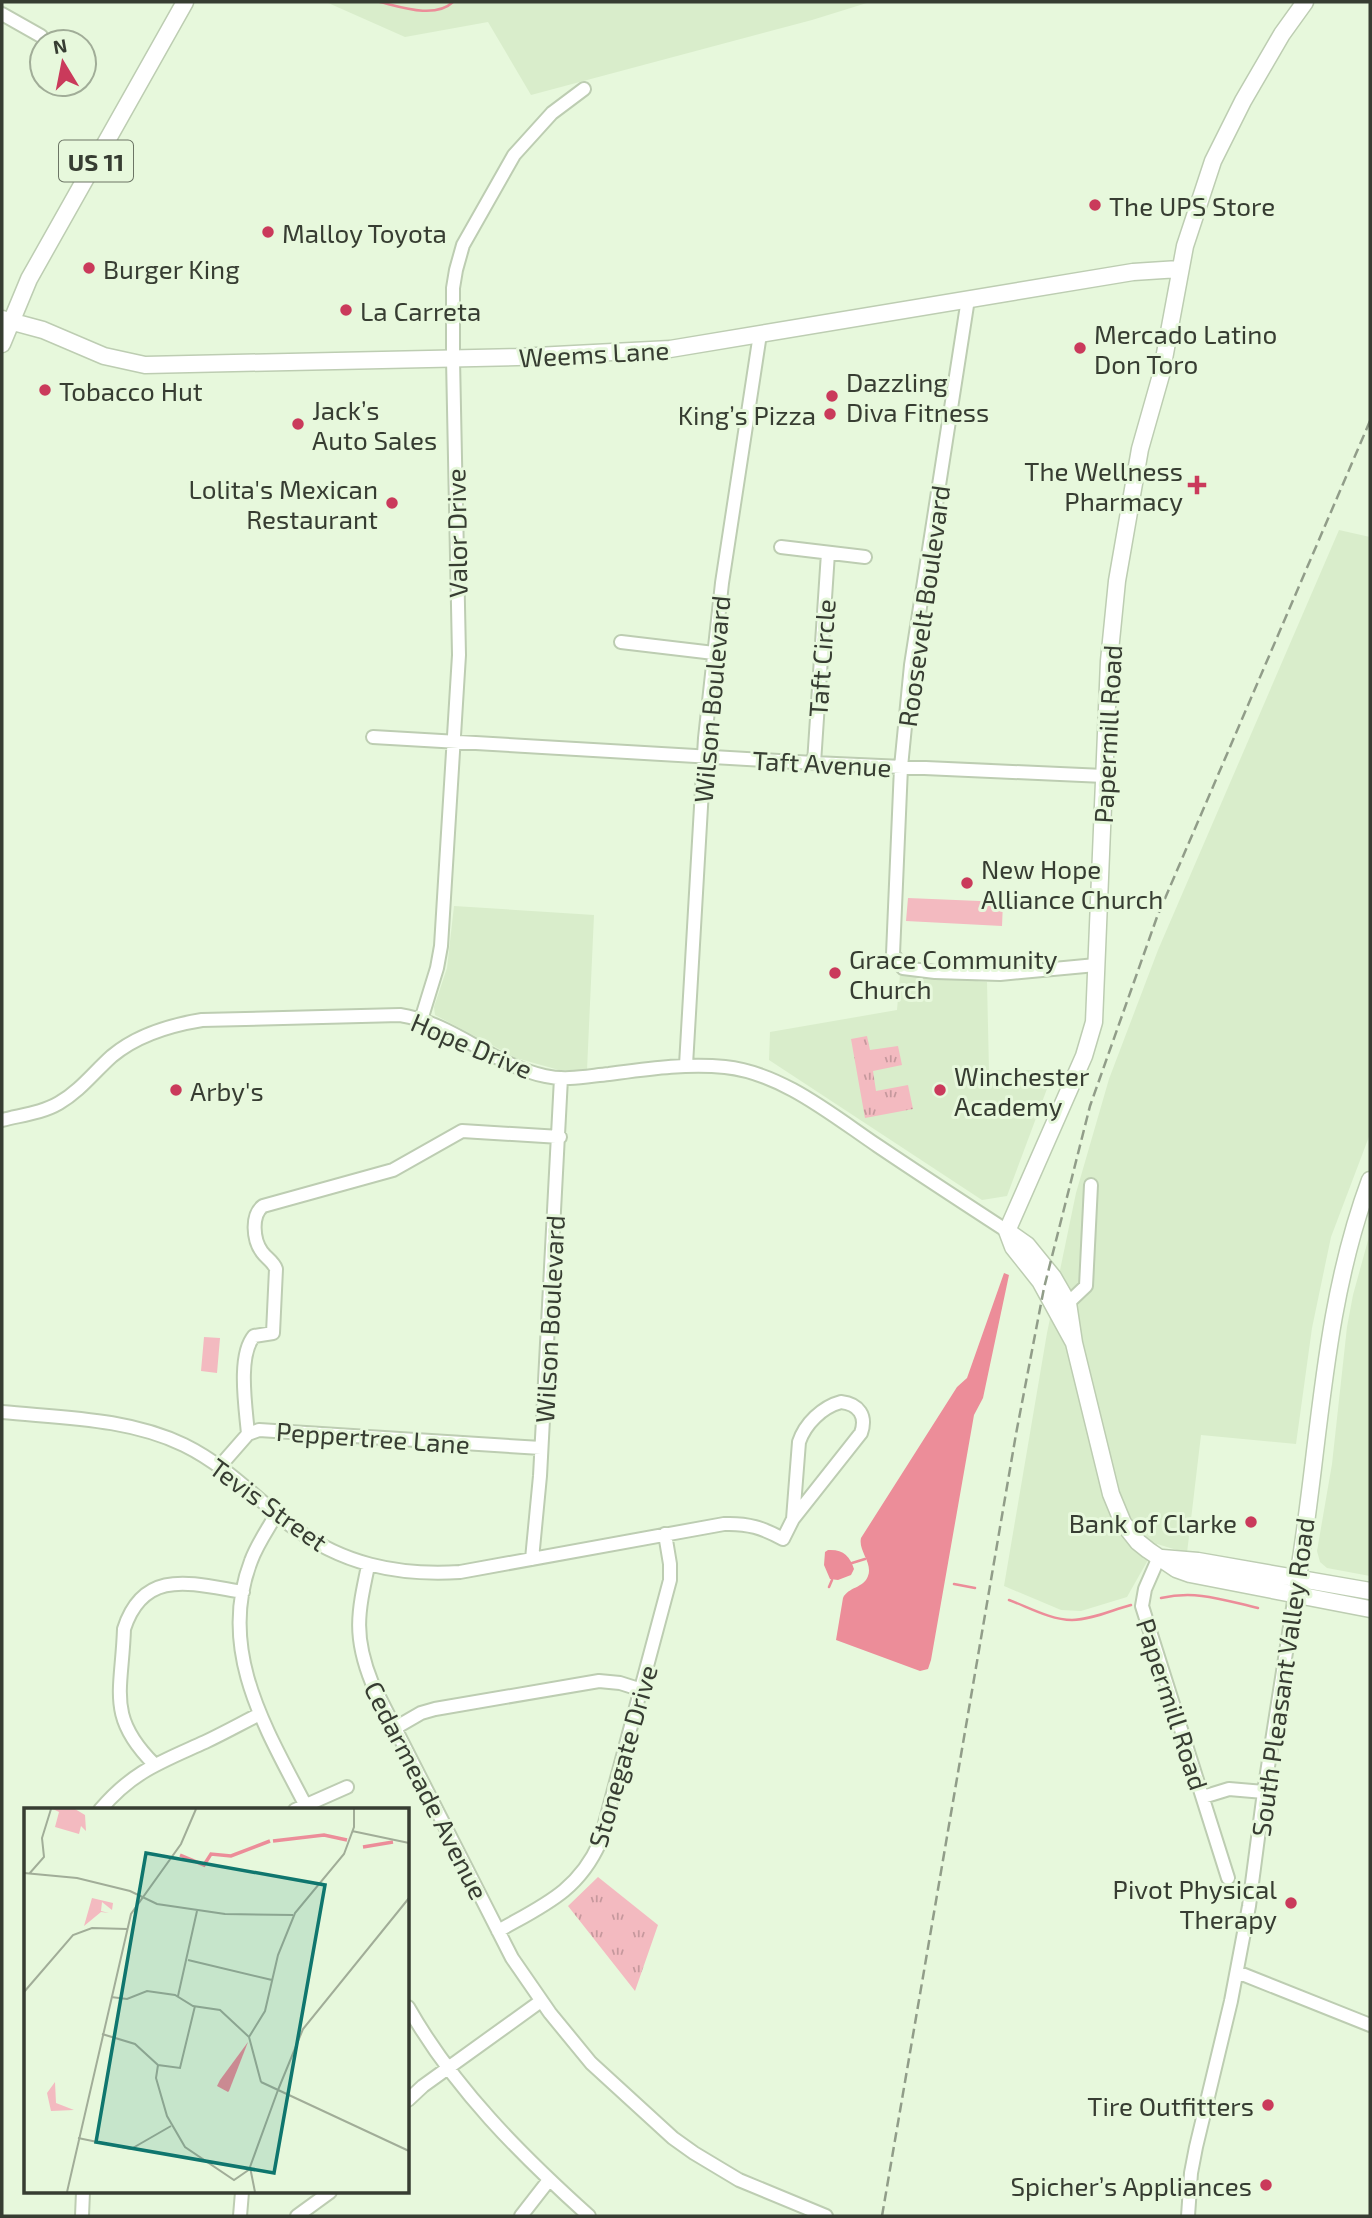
<svg xmlns="http://www.w3.org/2000/svg" width="1372" height="2218" viewBox="0 0 1372 2218" font-family="'Exo 2',sans-serif">
<style>
.built{fill:#d9edcb}
.grass{fill:#f3bac0}
.park{fill:url(#park-tufts)}
.water{fill:#ec8d99}
.lines{fill:none;stroke-linecap:round;stroke-linejoin:round}
.stream{stroke:#ec8d99;stroke-width:2.5}
.minor-casing{stroke:#bdcdb2;stroke-width:16}
.major-casing{stroke:#bdcdb2;stroke-width:19}
.minor{stroke:#fff;stroke-width:12}
.major{stroke:#fff;stroke-width:16}
.rail{stroke:#919d89;stroke-width:2.5;stroke-dasharray:10 5;stroke-linecap:butt}
.poi-dot{fill:#ca3a5b;stroke:#e7f8dc;stroke-width:2.5}
.labels{text-anchor:middle;dominant-baseline:central;stroke-width:6;stroke-linejoin:round;paint-order:stroke}
.shield{fill:#e7f8dc;stroke:#6c7565;stroke-width:2}
.shield-label{font-size:24px;font-weight:bold;fill:#373d32}
.poi-label{font-size:26px;fill:#373d32;stroke:#e7f8dc;text-anchor:start}
.street-label{font-size:26px;fill:#373d32;stroke:#e7f8dc}
.inset-river{fill:none;stroke:#ec8d99;stroke-width:3.5}
.inset-road{fill:none;stroke:#a1ad98;stroke-width:2}
.view{fill:#0f766e;fill-opacity:0.15;stroke:#0f766e;stroke-width:3.5}
.inset-edge{fill:none;stroke:#373d32;stroke-width:3.5}
</style>
<defs>
<pattern id="park-tufts" width="24" height="20" patternUnits="userSpaceOnUse" patternTransform="scale(1.75)"><rect width="24" height="20" fill="#f3bac0"/><path d="M3 7l-1-3M5 7V3M7 7l1-3M15 17l-1-3M17 17v-4M19 17l1-3" fill="none" stroke="#c6989d"/></pattern>
</defs>
<rect width="100%" height="100%" fill="#e7f8dc"/>
<path class="built" d="M 326,2 L 870,2 L 812,20 L 531,95 L 488,22 L 405,37 Z
M 1339,530 L 1370,537 L 1370,1134 L 1331,1237 L 1312,1328 L 1296,1444 L 1201,1435 L 1187,1553 L 1157,1544 L 1127,1597 L 1081,1611 L 1061,1610 L 1004,1586 L 1047,1333 L 1076,1193 L 1109,1079 L 1158,950 Z
M 454,906 L 594,915 L 587,1070 L 559,1070 L 516,1058 L 435,1015 L 434,1007 L 447,968 Z
M 900,974 L 987,982 L 989,1070 L 1054,1070 L 1007,1196 L 982,1200 L 769,1060 L 770,1032 L 897,1010 Z
M 1370,1233 L 1370,1576 L 1327,1568 L 1320,1562 L 1317,1551 L 1332,1464 L 1347,1327 L 1353,1295 Z"/>
<path class="grass" d="M 908,898 L 1003,902 L 1002,926 L 906,921 Z
M 204,1337 L 220,1338 L 217,1373 L 201,1371 Z"/>
<path class="park" d="M 867,1036 L 870,1050 L 898,1046 L 902,1065 L 873,1071 L 876,1091 L 908,1085 L 913,1109 L 865,1118 L 851,1039 Z
M 598,1877 L 658,1925 L 635,1991 L 568,1906 Z"/>
<path class="water" d="M 1004,1273 L 1009,1275 L 983,1398 L 974,1415 L 931,1660 L 928,1669 L 920,1671 L 836,1640 L 843,1598 C 848,1587 864,1588 868,1576 C 873,1563 858,1551 861,1538 L 957,1387 L 967,1378 Z
M 828,1550 C 843,1549 850,1556 854,1569 L 851,1575 L 838,1580 L 830,1579 L 824,1565 L 825,1552 Z"/>
<g class="lines">
<path class="stream" d="M 380,2 C 401,7 435,19 453,2
M 852,1563 L 865,1559
M 954,1584 L 975,1588
M 829,1587 L 832,1580
M 1161,1598 C 1197,1590 1223,1600 1258,1608
M 1009,1600 C 1028,1607 1051,1620 1072,1620 C 1091,1620 1112,1610 1131,1605"/>
<g class="minor-casing">
<path id="minor" d="M 2,14 L 41,36
M 968,299 L 911,665 L 901,767 L 893,954 L 903,968 L 935,972 L 1000,974 L 1096,965
M 781,547 L 865,557
M 621,642 L 714,653
M 373,737 L 814,763 L 1104,776
M 814,763 L 828,553
M 421,1020 L 437,968 L 441,946 L 459,655 L 453,359 L 453,288 L 456,270 L 463,245 L 514,155 L 552,113 L 584,89
M 686,1065 L 705,738 L 722,583 L 760,334
M 2,1120 C 21,1115 42,1113 59,1103 C 80,1091 94,1072 112,1056 C 137,1035 171,1025 202,1020 L 400,1015 C 453,1023 493,1065 545,1076 C 566,1081 588,1076 609,1074 C 647,1069 686,1063 725,1067 C 782,1073 832,1115 878,1146 C 921,1175 964,1203 1007,1231
M 1068,1303 L 1086,1286 L 1091,1185
M 841,1402 C 859,1404 867,1416 861,1433 L 793,1519 L 799,1442 C 805,1424 822,1407 841,1402 Z
M 2,1412 C 63,1418 128,1418 184,1445 C 225,1465 255,1497 290,1525 C 341,1564 397,1576 460,1572 L 724,1524 C 748,1523 763,1528 783,1539 L 793,1519
M 248,1434 C 246,1409 237,1356 254,1336 L 273,1333 L 276,1269 C 273,1261 267,1259 262,1252 C 253,1240 251,1215 263,1206 L 393,1170 L 462,1131 L 560,1137
M 220,1466 L 248,1434 L 259,1430 L 541,1448
M 277,1513 C 268,1529 257,1544 251,1561 C 216,1652 268,1732 308,1810
M 1159,1557 L 1145,1589 L 1142,1606 L 1228,1878
M 532,1559 L 540,1476 L 561,1078
M 368,1566 C 358,1613 353,1636 372,1683 L 512,1958 L 550,2013 L 591,2063 L 673,2138 L 694,2153 L 739,2180 L 826,2216
M 395,1728 L 421,1713 L 435,1709 L 599,1681 L 620,1683 L 642,1690
M 154,1764 C 106,1716 122,1691 124,1629 C 144,1567 193,1584 243,1592
M 1203,1797 L 1229,1789 L 1264,1792
M 100,1810 C 133,1771 161,1762 205,1742 C 224,1733 242,1723 260,1714
M 295,1810 L 347,1787
M 498,1931 C 542,1906 578,1892 600,1842 L 670,1580 L 670,1564 L 665,1534
M 1237,1972 L 1370,2025
M 408,2007 C 454,2088 520,2154 589,2216
M 408,2100 L 423,2086 L 541,2001
M 82,2216 L 83,2192
M 240,2216 L 242,2192
M 297,2216 L 330,2192
M 521,2216 L 549,2180
M 1188,2216 L 1191,2173 L 1196,2147 L 1231,2001 L 1249,1906 L 1264,1792 L 1295,1595"/>
</g>
<g class="major-casing">
<path id="major" d="M 2,319 L 43,330 L 104,356 L 145,365 L 517,357 L 670,349 L 1133,272 L 1179,269
M 2,344 L 29,279 L 185,2
M 1007,1231 L 1027,1245 L 1053,1277 L 1068,1303 L 1074,1343 L 1111,1494 L 1123,1523 L 1138,1542 L 1148,1550 L 1176,1569 L 1190,1574 L 1370,1609
M 1074,1343 L 1040,1281 L 1013,1247 L 1007,1231 L 1084,1056 L 1094,1022 L 1109,661 L 1117,581 L 1140,449 L 1161,375 L 1185,246 L 1213,161 L 1243,101 L 1282,34 L 1305,2
M 1162,1558 L 1198,1561 L 1370,1591
M 1295,1595 C 1320,1457 1320,1314 1370,1180"/>
</g>
<use href="#minor" class="minor"/>
<use href="#major" class="major"/>
<path class="rail" d="M 882,2216 L 1016,1434 L 1044,1288 L 1090,1106 L 1157,917 L 1370,421"/>
</g>
<g class="poi-dot">
<circle cx="1095" cy="205" r="7"/>
<circle cx="268" cy="232" r="7"/>
<circle cx="89" cy="268" r="7"/>
<circle cx="346" cy="310" r="7"/>
<circle cx="1080" cy="348" r="7"/>
<circle cx="45" cy="390" r="7"/>
<circle cx="832" cy="396" r="7"/>
<circle cx="830" cy="414" r="7"/>
<circle cx="298" cy="424" r="7"/>
<path d="M1193.5 474.5h7v7h7v7h-7v7h-7v-7h-7v-7h7z"/>
<circle cx="392" cy="503" r="7"/>
<circle cx="967" cy="883" r="7"/>
<circle cx="835" cy="973" r="7"/>
<circle cx="176" cy="1090" r="7"/>
<circle cx="940" cy="1090" r="7"/>
<circle cx="1251" cy="1522" r="7"/>
<circle cx="1291" cy="1903" r="7"/>
<circle cx="1268" cy="2105" r="7"/>
<circle cx="1266" cy="2185" r="7"/>
</g>
<g class="labels">
<rect class="shield" x="59" y="140.5" width="74" height="41" rx="5"/>
<g class="shield-label">
<text x="96" y="161">US 11</text>
</g>
<g class="poi-label">
<text x="1109" y="205">The UPS Store</text>
<text x="282" y="232">Malloy Toyota</text>
<text x="103" y="268">Burger King</text>
<text x="360" y="310">La Carreta</text>
<text x="1094" y="333">Mercado Latino<tspan x="1094" dy="30">Don Toro</tspan></text>
<text x="846" y="381">Dazzling<tspan x="846" dy="30">Diva Fitness</tspan></text>
<text x="59" y="390">Tobacco Hut</text>
<text x="312" y="409">Jack’s<tspan x="312" dy="30">Auto Sales</tspan></text>
<text x="816" y="414" text-anchor="end">King’s Pizza</text>
<text x="1183" y="470" text-anchor="end">The Wellness<tspan x="1183" dy="30">Pharmacy</tspan></text>
<text x="378" y="488" text-anchor="end">Lolita's Mexican<tspan x="378" dy="30">Restaurant</tspan></text>
<text x="981" y="868">New Hope<tspan x="981" dy="30">Alliance Church</tspan></text>
<text x="849" y="958">Grace Community<tspan x="849" dy="30">Church</tspan></text>
<text x="954" y="1075">Winchester<tspan x="954" dy="30">Academy</tspan></text>
<text x="190" y="1090">Arby's</text>
<text x="1237" y="1522" text-anchor="end">Bank of Clarke</text>
<text x="1277" y="1888" text-anchor="end">Pivot Physical<tspan x="1277" dy="30">Therapy</tspan></text>
<text x="1254" y="2105" text-anchor="end">Tire Outfitters</text>
<text x="1252" y="2185" text-anchor="end">Spicher’s Appliances</text>
</g>
<g class="street-label">
<text transform="translate(594 353) rotate(-3)">Weems Lane</text>
<text transform="translate(456 533) rotate(-91)">Valor Drive</text>
<text transform="translate(923 606) rotate(-82)">Roosevelt Boulevard</text>
<text transform="translate(821 658) rotate(-86)">Taft Circle</text>
<text transform="translate(711 699) rotate(-85)">Wilson Boulevard</text>
<text transform="translate(1107 734) rotate(-87)">Papermill Road</text>
<text transform="translate(822 763) rotate(3)">Taft Avenue</text>
<text transform="translate(472 1045) rotate(23)">Hope Drive</text>
<text transform="translate(549 1319) rotate(-87)">Wilson Boulevard</text>
<text transform="translate(373 1437) rotate(4)">Peppertree Lane</text>
<text transform="translate(269 1504) rotate(36)">Tevis Street</text>
<text transform="translate(1282 1677) rotate(-82)">South Pleasant Valley Road</text>
<text transform="translate(1173 1704) rotate(72)">Papermill Road</text>
<text transform="translate(622 1756) rotate(-74)">Stonegate Drive</text>
<text transform="translate(427 1790) rotate(63)">Cedarmeade Avenue</text>
</g>
</g>
<g transform="translate(24 1808)">
<rect width="385" height="385" fill="#e7f8dc"/>
<path d="M 68,90 L 89,95 L 88,102 L 78,94 L 77,103 L 85,105 L 77,104 L 60,118 Z" fill="#f3bac0"/>
<path d="M 51,1 L 61,7 L 62,23 L 57,18 L 55,26 L 31,19 L 35,4 L 29,1 ZM 31,274 L 32,295 L 50,302 L 27,303 L 23,285 Z" fill="#f3bac0"/>
<path d="M 224,234 L 205,283 L 204,284 L 193,278 L 196,272 Z" fill="#ec8d99"/>
<path class="inset-river" d="M 249,33 L 300,27 L 323,32M 339,39 L 369,34M 156,47 L 180,57 L 187,46 L 207,48 L 246,33"/>
<path class="inset-road" d="M 328,23 L 385,35M 0,65 L 53,70 L 106,83 L 133,96 L 201,106 L 269,107M 5,66 L 20,49 L 18,30 L 27,1M 164,152 L 248,172M 0,184 L 49,127 L 68,120 L 103,121M 154,188 L 173,103M 87,189 L 103,191 L 123,183 L 151,187 L 169,198 L 196,202 L 225,229M 78,226 L 111,236 L 134,257 L 156,260 L 171,198M 225,229 L 241,203 L 254,147 L 271,105 L 320,46 L 330,19 L 330,1M 225,229 L 237,274M 134,257 L 132,270 L 143,308 L 161,339 L 210,372 L 226,361M 237,274 L 385,343M 254,282 L 279,221 L 385,90M 54,330 L 107,341 L 147,318M 43,384 L 107,106 L 157,36 L 172,1M 231,384 L 226,359 L 254,282"/>
<path class="view" d="M 122,45 L 301,77 L 250,365 L 72,334 Z"/>
<rect width="385" height="385" class="inset-edge"/>
</g>
<rect width="1372" height="2218" fill="none" stroke="#373d32" stroke-width="7"/>
<g transform="translate(63 63) rotate(350)"><circle r="33" fill="#e7f8dc" stroke="#a1ad98" stroke-width="2"/>
<path d="M0-5L12 26L0 18L-12 26Z" fill="#ca3a5b"/>
<text y="-10" font-size="19" font-weight="bold" text-anchor="middle" fill="#373d32">N</text>
</g>
</svg>
